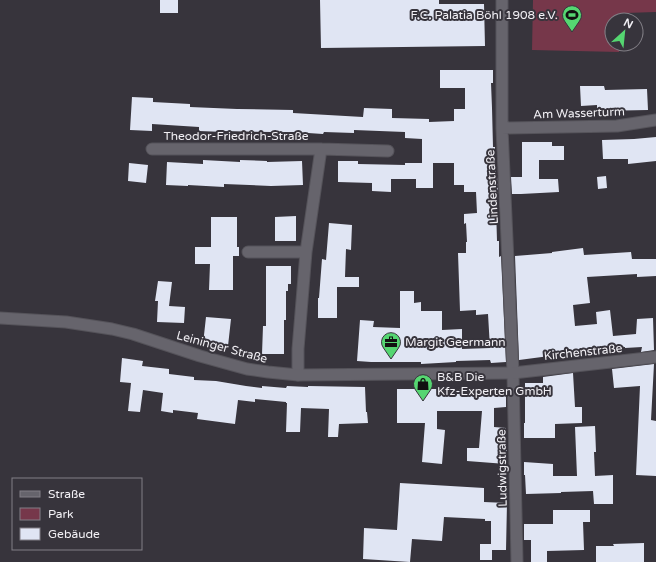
<svg xmlns="http://www.w3.org/2000/svg" width="656" height="562" viewBox="0 0 656 562" font-family="'Varela Round',sans-serif">
<style>
.green{fill:#76374a}
.building{fill:#e0e5f3}
.lines{fill:none;stroke-linecap:round;stroke-linejoin:round}
.minor-casing{stroke:#55535a;stroke-width:13}
.tertiary-casing{stroke:#55535a;stroke-width:13}
.minor{stroke:#66646c;stroke-width:11}
.tertiary{stroke:#66646c;stroke-width:11}
.labels{text-anchor:middle;dominant-baseline:central;stroke-width:4;stroke-linejoin:round;paint-order:stroke}
.poi-label{font-size:12px;fill:#f2f0f5;stroke:#37343c;text-anchor:start}
.street-label{font-size:12px;fill:#f2f0f5;stroke:#37343c}
</style>
<rect width="100%" height="100%" fill="#37343c"/>
<path class="green" d="M 533,0 L 656,0 L 656,12 L 625,13 L 624,20 L 612,20 L 612,44 L 620,44 L 619,52 L 532,50 Z"/>
<path class="building" d="M 160,0 L 178,0 L 178,13 L 160,13 Z
M 320,0 L 439,0 L 439,4 L 484,4 L 485,46 L 321,48 Z
M 440,70 L 493,70 L 493,83 L 491,83 L 492,108 L 493,147 L 495,147 L 495,170 L 496,170 L 496,176 L 497,176 L 498,193 L 497,193 L 498,207 L 496,207 L 497,241 L 499,241 L 499,257 L 501,256 L 506,362 L 491,363 L 490,360 L 456,361 L 456,362 L 421,364 L 421,362 L 371,362 L 357,361 L 360,320 L 374,321 L 373,327 L 400,328 L 400,291 L 414,291 L 414,303 L 421,302 L 421,311 L 442,311 L 442,330 L 462,329 L 462,349 L 490,348 L 488,314 L 476,315 L 476,310 L 460,311 L 458,253 L 466,253 L 466,242 L 467,242 L 466,223 L 464,224 L 464,214 L 477,213 L 476,192 L 464,192 L 464,185 L 454,185 L 454,163 L 433,163 L 433,188 L 416,188 L 416,179 L 391,179 L 391,192 L 372,191 L 372,183 L 338,182 L 338,161 L 358,161 L 358,164 L 405,165 L 405,163 L 422,163 L 422,139 L 405,138 L 405,132 L 354,130 L 354,133 L 324,132 L 323,134 L 293,132 L 271,133 L 271,132 L 224,131 L 224,132 L 199,131 L 199,127 L 152,124 L 152,131 L 130,130 L 132,97 L 153,98 L 153,102 L 190,104 L 190,107 L 237,109 L 293,110 L 293,113 L 363,117 L 364,108 L 392,109 L 392,118 L 429,119 L 429,122 L 454,121 L 454,109 L 465,109 L 465,88 L 440,88 Z
M 580,86 L 604,86 L 605,90 L 647,89 L 648,110 L 597,111 L 597,105 L 581,106 Z
M 656,137 L 656,161 L 628,164 L 628,159 L 603,159 L 602,140 L 634,139 Z
M 522,142 L 552,142 L 552,146 L 564,146 L 564,160 L 539,160 L 539,179 L 558,179 L 559,192 L 521,194 L 512,194 L 511,177 L 522,177 Z
M 203,160 L 240,162 L 240,160 L 267,161 L 267,162 L 302,161 L 303,185 L 271,186 L 224,184 L 224,187 L 188,185 L 188,186 L 166,185 L 167,162 L 203,164 Z
M 129,163 L 148,165 L 146,183 L 128,181 Z
M 606,176 L 607,188 L 598,189 L 597,177 Z
M 296,216 L 296,241 L 275,241 L 275,217 Z
M 211,217 L 237,217 L 237,247 L 239,247 L 239,256 L 233,256 L 233,290 L 209,290 L 210,264 L 195,264 L 195,247 L 211,247 Z
M 329,223 L 352,225 L 351,250 L 346,249 L 345,277 L 359,277 L 359,287 L 337,287 L 337,318 L 318,318 L 318,298 L 319,298 L 322,259 L 326,260 Z
M 583,248 L 584,255 L 631,252 L 632,259 L 656,259 L 656,276 L 637,277 L 637,274 L 587,277 L 590,303 L 573,305 L 575,326 L 597,324 L 596,312 L 610,310 L 613,336 L 636,334 L 637,319 L 653,318 L 654,350 L 641,352 L 642,347 L 625,348 L 625,347 L 580,351 L 580,352 L 519,360 L 515,256 L 552,253 L 552,252 Z
M 266,266 L 291,266 L 291,284 L 288,284 L 288,291 L 286,291 L 286,320 L 284,320 L 284,354 L 262,354 L 263,326 L 266,326 Z
M 158,281 L 172,282 L 169,306 L 185,307 L 184,323 L 157,322 L 158,301 L 155,301 Z
M 206,317 L 231,319 L 228,346 L 203,344 Z
M 122,358 L 143,361 L 142,366 L 169,369 L 169,374 L 194,377 L 194,380 L 216,381 L 246,386 L 262,388 L 262,386 L 286,388 L 287,386 L 308,387 L 308,386 L 365,387 L 366,412 L 367,412 L 368,423 L 339,424 L 338,437 L 328,437 L 329,409 L 301,408 L 300,432 L 286,432 L 287,403 L 286,403 L 286,402 L 255,399 L 255,402 L 238,400 L 235,424 L 197,419 L 198,413 L 173,410 L 173,413 L 161,411 L 163,393 L 143,390 L 140,412 L 128,411 L 131,383 L 120,382 Z
M 654,364 L 651,420 L 656,421 L 656,476 L 636,475 L 640,386 L 614,388 L 612,369 Z
M 573,373 L 575,407 L 582,407 L 582,423 L 555,424 L 555,438 L 524,438 L 524,423 L 525,423 L 525,383 L 543,383 L 543,377 Z
M 397,389 L 506,389 L 506,407 L 494,408 L 494,427 L 506,428 L 505,450 L 507,450 L 506,464 L 467,461 L 467,448 L 479,448 L 482,411 L 437,411 L 437,429 L 445,430 L 442,464 L 422,462 L 425,423 L 397,423 Z
M 595,426 L 596,452 L 594,452 L 595,476 L 613,475 L 613,504 L 594,504 L 593,491 L 561,492 L 561,493 L 526,494 L 525,475 L 524,475 L 524,462 L 553,464 L 553,476 L 577,476 L 575,427 Z
M 400,483 L 484,488 L 484,502 L 507,503 L 506,550 L 492,550 L 492,560 L 480,560 L 480,544 L 491,544 L 491,521 L 485,521 L 485,519 L 444,517 L 442,541 L 412,539 L 410,562 L 363,559 L 364,528 L 397,530 Z
M 553,510 L 590,510 L 590,522 L 583,522 L 584,550 L 547,551 L 547,562 L 531,562 L 531,540 L 524,540 L 524,524 L 553,524 Z
M 644,543 L 644,562 L 596,562 L 596,546 L 614,546 L 613,544 Z"/>
<g class="lines">
<g class="minor-casing">
<path id="minor" d="M 502,0 L 502,128 L 513,373 L 517,562
M 502,128 L 617,126 L 656,120
M 152,149 L 321,149 L 388,151
M 248,252 L 306,252
M 298,375 L 298,349 L 306,252 L 321,149"/>
</g>
<g class="tertiary-casing">
<path id="tertiary" d="M 0,318 L 66,322 L 112,329 L 133,334 L 200,356 L 247,369 L 268,372 L 298,375 L 513,373 L 656,357"/>
</g>
<use href="#minor" class="minor"/>
<use href="#tertiary" class="tertiary"/>
</g>
<defs>
<g id="stadium-pin" transform="scale(1)"><path d="M0 17L-7.5 6A9.5 9.5 0 1 1 7.5 6Z" fill="#55d671" stroke="#37343c"/><path d="M0-5a6.5 5 0 1 0 0 10a6.5 5 0 1 0 0-10ZM-3.5-1.8h7v3.6h-7Z" fill="#111"/></g>
<g id="office-pin" transform="scale(1)"><path d="M0 17L-7.5 6A9.5 9.5 0 1 1 7.5 6Z" fill="#55d671" stroke="#37343c"/><path d="M-6-3h4V-5.5h4V-3h4V5H-6ZM-1-4.5V-3h2v-1.5ZM-6 0V1H6V0Z" fill="#111"/></g>
<g id="shop-pin" transform="scale(1)"><path d="M0 17L-7.5 6A9.5 9.5 0 1 1 7.5 6Z" fill="#55d671" stroke="#37343c"/><path d="M-5-2.5h2.3a2.7 3.5 0 0 1 5.4 0H5L5.5 6h-11ZM-1.5-2.5h3a1.5 2.3 0 0 0-3 0Z" fill="#111"/></g>
</defs>
<g fill-rule="evenodd">
<use href="#stadium-pin" x="572" y="15"/>
<use href="#office-pin" x="391" y="342"/>
<use href="#shop-pin" x="423" y="384"/>
</g>
<g class="labels">
<g class="poi-label">
<text x="558" y="15" text-anchor="end">F.C. Palatia Böhl 1908 e.V.</text>
<text x="405" y="342">Margit Geermann</text>
<text x="437" y="377">B&amp;B Die<tspan x="437" dy="14">Kfz-Experten GmbH</tspan></text>
</g>
<g class="street-label">
<text transform="translate(579 113) rotate(-2)">Am Wasserturm</text>
<text x="236" y="136">Theodor-Friedrich-Straße</text>
<text transform="translate(492 187) rotate(-93)">Lindenstraße</text>
<text transform="translate(222 347) rotate(15)">Leininger Straße</text>
<text transform="translate(583 352) rotate(-6)">Kirchenstraße</text>
<text transform="translate(502 468) rotate(-91)">Ludwigstraße</text>
</g>
</g>
<rect x="12" y="478" width="130" height="72" fill="#37343c" stroke="#827f86"/>
<rect x="20" y="491" width="20" height="6" fill="#66646c" stroke="#827f86"/>
<text x="48" y="498" font-size="12" fill="#f2f0f5">Straße</text>
<rect x="20" y="508" width="20" height="12" fill="#76374a" stroke="#827f86"/>
<text x="48" y="518" font-size="12" fill="#f2f0f5">Park</text>
<rect x="20" y="528" width="20" height="12" fill="#e0e5f3" stroke="#827f86"/>
<text x="48" y="538" font-size="12" fill="#f2f0f5">Gebäude</text>
<g transform="translate(624 32) rotate(27)"><circle r="19" fill="#37343c" stroke="#827f86"/>
<path d="M0-3L7 15L0 10L-7 15Z" fill="#55d671"/>
<text y="-6" font-size="11" font-weight="bold" text-anchor="middle" fill="#f2f0f5">N</text>
</g>
</svg>
